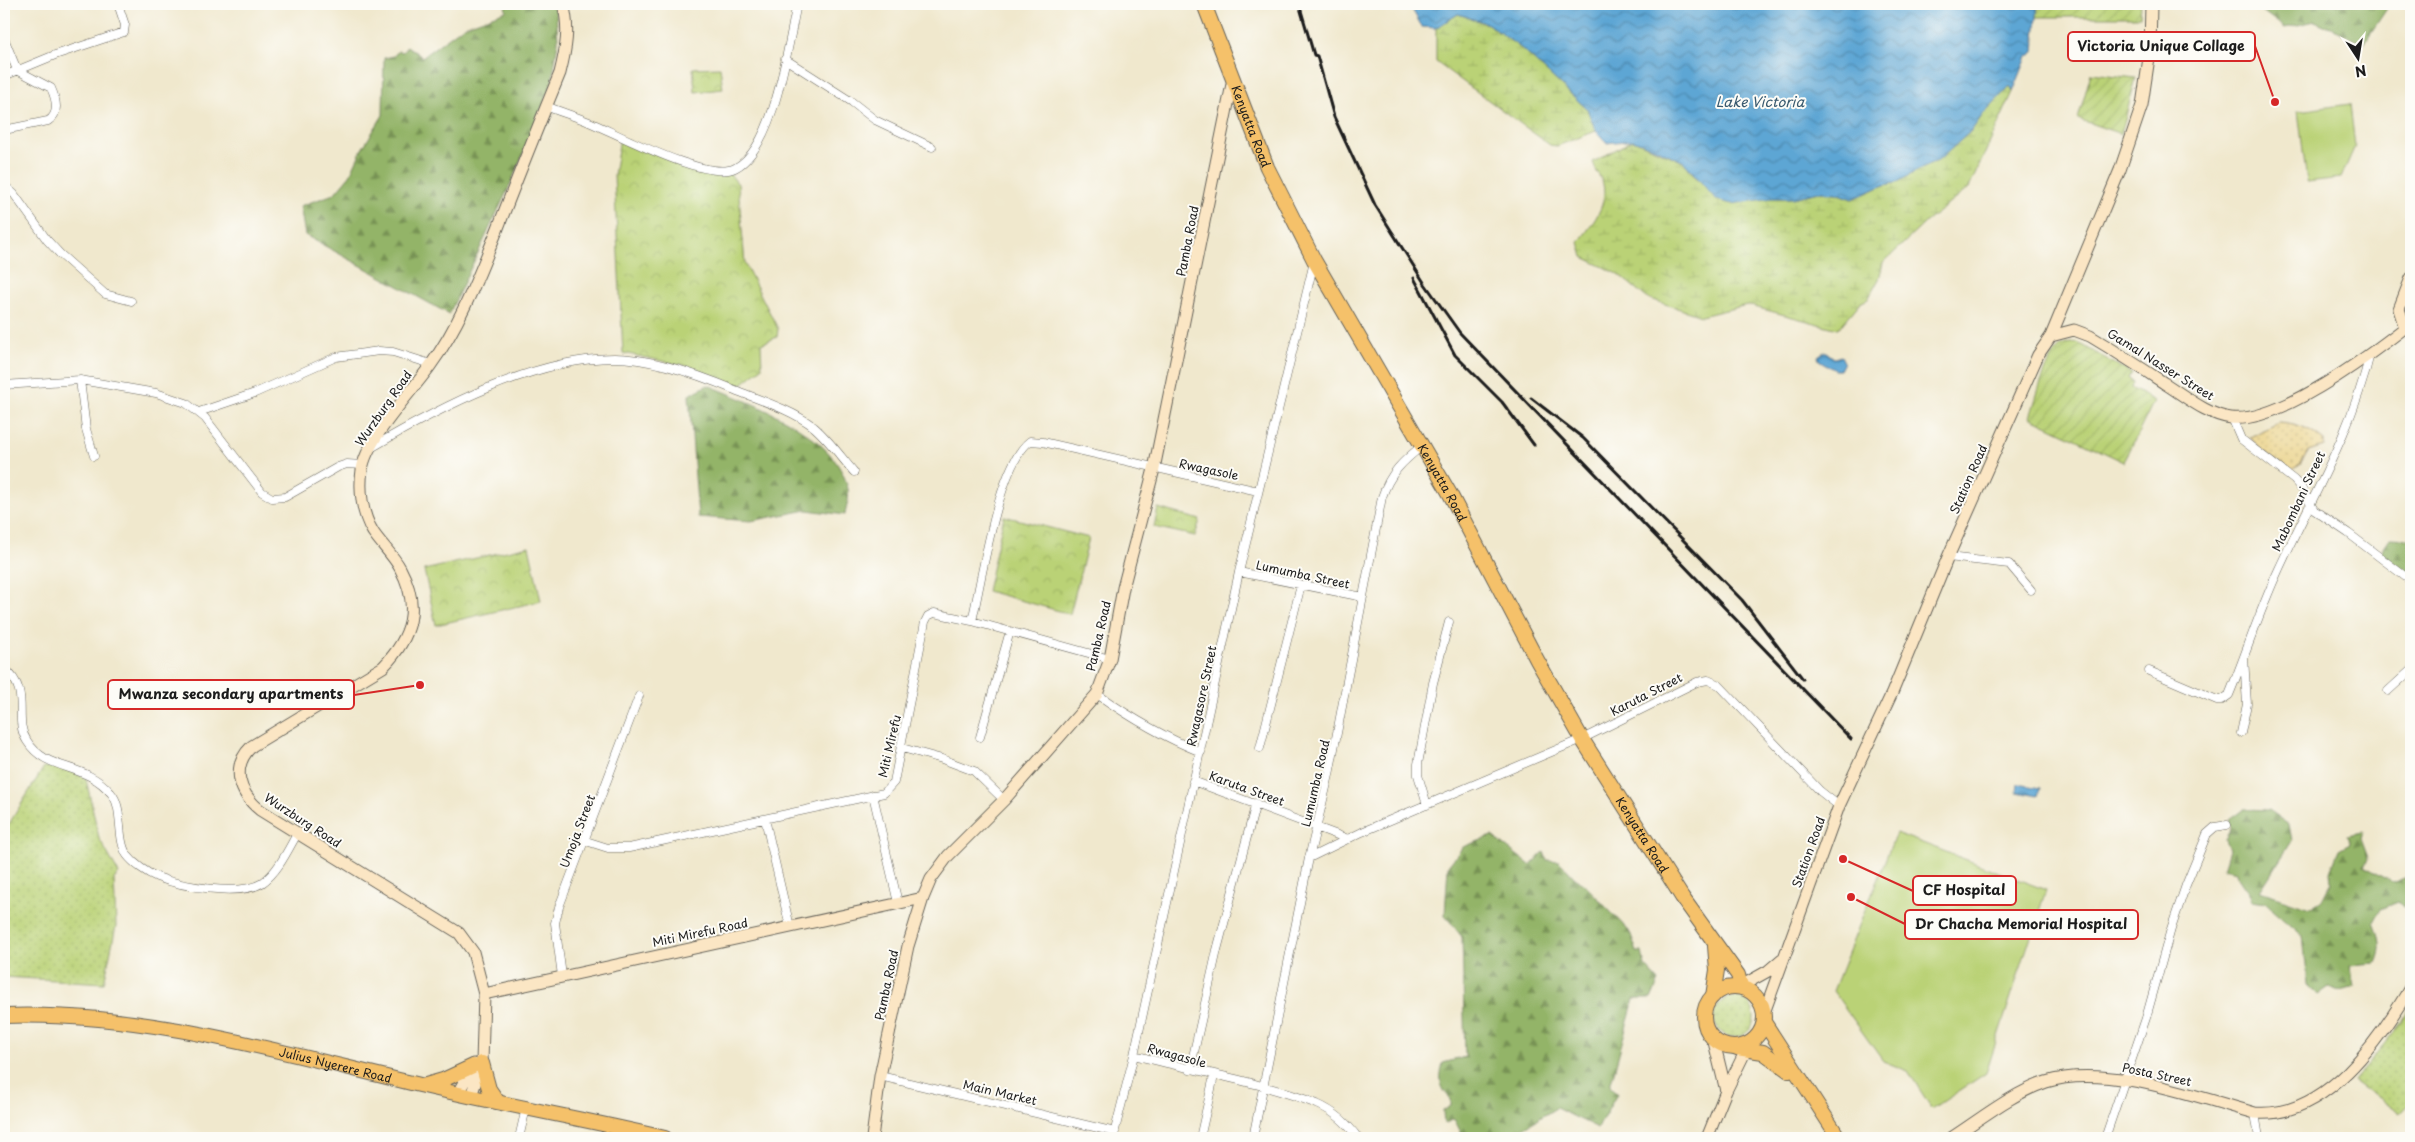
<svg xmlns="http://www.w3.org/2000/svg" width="2415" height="1142" viewBox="0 0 2415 1142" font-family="'Playpen Sans',sans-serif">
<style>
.grass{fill:url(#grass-dots);stroke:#6b7749}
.forest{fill:url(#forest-firs);stroke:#586842}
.wetland{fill:url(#wetland-marsh);stroke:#6b7749}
.sand{fill:url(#sand-dots);stroke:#857b5d}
.park{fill:url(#park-crowns);stroke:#6b7749}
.garden{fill:url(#garden-furrows);stroke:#6b7749}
.pitch{fill:#bad276;stroke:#6b7749}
.water{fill:url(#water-waves);stroke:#3c6178}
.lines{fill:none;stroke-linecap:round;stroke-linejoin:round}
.street-casing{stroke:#66635a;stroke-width:9}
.secondary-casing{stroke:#66635a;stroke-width:13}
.highway-casing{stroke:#66635a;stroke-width:16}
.street{stroke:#fff;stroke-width:8}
.secondary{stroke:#fbe6c4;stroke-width:11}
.highway{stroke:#f5c16b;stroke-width:14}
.rail{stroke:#1c1c1c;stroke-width:3}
.labels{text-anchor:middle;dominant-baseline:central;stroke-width:4;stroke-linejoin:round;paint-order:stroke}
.street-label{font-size:12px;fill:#1c1c1c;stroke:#fdfcf7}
.water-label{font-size:14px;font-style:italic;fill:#395a6f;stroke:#fdfcf7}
.leader{fill:none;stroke:#d62828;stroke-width:2}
.callout-dot{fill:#d62828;stroke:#fdfcf7;stroke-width:2}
.callout{fill:#fdfcf7;stroke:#d62828;stroke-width:2}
.callout-label{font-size:14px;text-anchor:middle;font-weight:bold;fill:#1c1c1c}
</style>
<defs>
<pattern id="grass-dots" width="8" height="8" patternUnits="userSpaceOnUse" patternTransform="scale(1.25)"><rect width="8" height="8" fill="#bad276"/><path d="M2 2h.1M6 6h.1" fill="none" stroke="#9fb466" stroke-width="1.8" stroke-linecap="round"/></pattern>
<pattern id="forest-firs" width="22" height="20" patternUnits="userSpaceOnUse" patternTransform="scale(1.25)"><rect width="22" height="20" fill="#93b467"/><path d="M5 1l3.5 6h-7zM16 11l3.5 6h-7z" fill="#779254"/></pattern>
<pattern id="wetland-marsh" width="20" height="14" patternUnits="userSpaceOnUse" patternTransform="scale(1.25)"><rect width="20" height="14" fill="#bad276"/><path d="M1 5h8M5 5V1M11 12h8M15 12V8" fill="none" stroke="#9fb466"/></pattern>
<pattern id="sand-dots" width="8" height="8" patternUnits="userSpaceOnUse" patternTransform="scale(1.25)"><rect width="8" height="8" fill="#eeda9e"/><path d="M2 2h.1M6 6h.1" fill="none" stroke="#ccba88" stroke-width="1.8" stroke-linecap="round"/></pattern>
<pattern id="park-crowns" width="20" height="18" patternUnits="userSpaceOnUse" patternTransform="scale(1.25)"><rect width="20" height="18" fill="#bad276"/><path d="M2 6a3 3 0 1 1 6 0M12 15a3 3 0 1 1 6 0" fill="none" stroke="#9fb466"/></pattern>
<pattern id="garden-furrows" width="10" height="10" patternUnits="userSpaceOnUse" patternTransform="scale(1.25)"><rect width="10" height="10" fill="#bad276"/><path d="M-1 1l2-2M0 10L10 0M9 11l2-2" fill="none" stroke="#9fb466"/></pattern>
<pattern id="water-waves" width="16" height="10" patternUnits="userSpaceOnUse" patternTransform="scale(1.25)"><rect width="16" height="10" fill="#5da6d4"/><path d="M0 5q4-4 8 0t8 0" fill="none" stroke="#4c86ab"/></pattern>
</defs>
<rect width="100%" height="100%" fill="#fdfcf7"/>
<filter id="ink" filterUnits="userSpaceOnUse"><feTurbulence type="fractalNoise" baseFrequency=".02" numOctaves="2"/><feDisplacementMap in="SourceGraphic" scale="10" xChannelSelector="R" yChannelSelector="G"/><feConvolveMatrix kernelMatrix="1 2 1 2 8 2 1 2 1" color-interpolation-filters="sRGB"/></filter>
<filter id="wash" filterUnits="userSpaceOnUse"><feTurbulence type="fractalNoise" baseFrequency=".0096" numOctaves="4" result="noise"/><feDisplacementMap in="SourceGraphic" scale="20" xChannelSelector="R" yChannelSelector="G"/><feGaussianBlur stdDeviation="1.12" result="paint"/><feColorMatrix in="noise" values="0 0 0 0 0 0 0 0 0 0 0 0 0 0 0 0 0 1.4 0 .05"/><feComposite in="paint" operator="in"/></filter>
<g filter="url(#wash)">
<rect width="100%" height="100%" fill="#f0e8cd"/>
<path class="grass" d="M 66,766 L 86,779 L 99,838 L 119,874 L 114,879 L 116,926 L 104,983 L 4,977 L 4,832 L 44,767 Z
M1714 1017a20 20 0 1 1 40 0a20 20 0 1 1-40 0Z
M 2411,1006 L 2411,1102 L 2400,1114 L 2354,1081 L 2402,1022 Z"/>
<path class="forest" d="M 505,4 L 552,4 L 556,11 L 558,41 L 552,83 L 511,183 L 449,314 L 305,235 L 300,206 L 334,194 L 350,175 L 362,149 L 383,115 L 384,58 L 394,56 L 398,51 L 403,52 L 407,46 L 422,57 L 464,26 L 506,11 Z
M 2253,4 L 2390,4 L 2364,43 L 2315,21 L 2285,28 Z
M 708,385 C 755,405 836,433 848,489 C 850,496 846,507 845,515 L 807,510 L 751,521 L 698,517 L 689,395 Z
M 2390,538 L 2411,539 L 2411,576 L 2380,553 Z
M 2244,809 L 2269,810 L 2289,824 L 2292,841 L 2260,891 L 2310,908 L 2323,899 L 2331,883 L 2330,872 L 2339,849 L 2350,843 L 2347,835 L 2363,832 L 2361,839 L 2368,858 L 2364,866 L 2394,883 L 2411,874 L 2411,911 L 2398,902 L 2381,909 L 2374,922 C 2380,936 2383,949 2376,963 L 2350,965 L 2354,987 L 2340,991 L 2328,988 L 2318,995 L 2308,985 L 2303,936 L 2265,903 L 2252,901 C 2249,889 2239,885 2237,872 L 2223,869 L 2229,850 L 2225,839 L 2231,829 L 2229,820 Z
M 1492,836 L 1530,865 L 1544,852 L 1547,860 L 1559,861 L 1575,878 L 1583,883 L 1630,932 L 1637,952 L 1642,952 L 1645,966 L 1659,981 L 1651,999 L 1634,999 L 1610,1086 L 1617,1094 L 1598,1128 L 1556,1108 L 1507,1138 L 1464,1138 L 1454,1119 L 1444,1124 L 1443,1111 L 1451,1106 L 1451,1099 C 1439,1087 1439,1079 1443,1063 L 1465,1057 L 1462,937 L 1445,915 L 1448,866 L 1463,847 Z"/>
<path class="wetland" d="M 1458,14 L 1488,24 L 1522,49 L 1587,109 L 1596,131 L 1557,146 L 1550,145 L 1436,62 L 1436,28 Z
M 2010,86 L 2013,92 L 1969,188 L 1927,221 L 1883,263 L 1879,279 L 1868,299 L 1860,303 L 1838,329 L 1747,305 L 1701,316 L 1647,298 L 1618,274 L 1583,257 L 1579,242 C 1591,225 1608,207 1603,184 C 1601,177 1595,171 1593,162 L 1633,140 L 1684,162 L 1698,180 L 1773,198 L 1793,198 L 1819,192 L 1837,193 L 1853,199 L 1884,185 L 1896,183 L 1929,164 L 1938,161 L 1972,130 L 1984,113 Z"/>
<path class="sand" d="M 2278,423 C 2297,424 2309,429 2324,441 L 2324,446 L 2308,451 L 2300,465 L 2291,470 L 2259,448 L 2250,437 Z"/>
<path class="park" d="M 720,67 L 723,89 L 695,92 L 693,68 Z
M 620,138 L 703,171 L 730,174 L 738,184 L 745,264 L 778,329 L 777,337 L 761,344 L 762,368 L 739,386 L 691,367 L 623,353 L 614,175 Z
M 1158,508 L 1200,520 L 1195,536 L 1154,527 Z
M 1004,516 L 1089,538 L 1070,614 L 987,591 Z
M 529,546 L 541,601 L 436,625 L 424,570 Z"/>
<path class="garden" d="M 2033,4 L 2141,4 L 2140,17 L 2032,17 Z
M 2091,73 L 2136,78 L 2121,134 L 2078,119 Z
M 2077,342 L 2131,373 L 2128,378 L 2133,382 L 2131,388 L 2154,401 L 2124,462 L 2030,417 C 2036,400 2046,356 2062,346 C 2066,343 2071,343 2077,342 Z"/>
<path class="pitch" d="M 2350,104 L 2355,146 L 2341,178 L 2307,182 L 2298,111 Z
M 1896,833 L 2046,890 L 1986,1073 L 1932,1109 L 1908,1071 L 1883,1061 L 1833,991 Z"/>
<path class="water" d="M 1409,4 L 2038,4 L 2034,52 L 2027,57 L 2013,92 L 2010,86 L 1984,113 L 1972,130 L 1938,161 L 1929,164 L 1896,183 L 1884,185 L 1853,199 L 1837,193 L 1819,192 L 1793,198 L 1773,198 L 1732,204 L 1716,200 L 1684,162 L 1657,149 L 1633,140 L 1607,143 L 1596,131 L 1587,109 L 1522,49 L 1488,24 L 1458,14 L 1436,28 L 1422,27 Z
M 1825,351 L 1834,358 L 1841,356 L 1844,362 L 1840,370 L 1835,370 L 1819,360 L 1818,356 Z
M 2018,784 L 2040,788 L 2038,796 L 2017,792 Z"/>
</g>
<g filter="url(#ink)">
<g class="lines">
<g class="street-casing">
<path id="street" d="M 4,38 L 17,70 L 51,88 C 56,99 60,114 48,121 L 4,130
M 785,59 L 852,102 L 875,120 L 932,147
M 4,76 L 55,55 L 124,32 L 125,25 L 118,4
M 546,106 C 560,112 575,116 589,122 C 618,134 707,182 735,168 C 775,148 788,44 797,4
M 4,185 L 14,194 L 47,240 L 60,254 L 105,294 L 131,301
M 80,380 L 86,429 L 94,456
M 4,385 L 80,380 L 156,393 L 186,403 L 205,418 L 262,492 L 272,498 L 285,497 L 338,467 L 347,464 L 362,465
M 199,412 L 255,393 L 336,357 L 379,351 L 393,352 L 431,364
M 2232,418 L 2241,439 L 2294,480 L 2302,489 L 2314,510 L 2348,533 L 2411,581
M 371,448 C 439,408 534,358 614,358 C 653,358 699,375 735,390 C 760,400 792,410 814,427 C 829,440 841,457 854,472
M 1948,557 L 2009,564 L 2031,590
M 1239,572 L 1363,597
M 972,621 C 982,579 998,465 1030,441 L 1043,442 L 1258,491
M 4,668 C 33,692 12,718 27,741 C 47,773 84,761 111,793 C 124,807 116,838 127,855 C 134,864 147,873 157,877 C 180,886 240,897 262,883 C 278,872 288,850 297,834
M 2149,671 L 2217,700 L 2222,700 L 2229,695 C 2246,654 2259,612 2278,571 C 2310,501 2352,431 2370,354
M 2388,691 L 2411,670
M 1097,694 C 1131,718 1163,737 1201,752
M 2241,733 L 2247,704 L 2244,658
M 980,737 L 1010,631
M 902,748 L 942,759 L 974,771 L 1004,800
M 1260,748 L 1301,585
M 1193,781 L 1348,839
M 873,795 L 898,903
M 1427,805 L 1418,775 L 1418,764 L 1433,683 L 1449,622
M 765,819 L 790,927
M 586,841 L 608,848 L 629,848 L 884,793 L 894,782 L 925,622 L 928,616 L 934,613 L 972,621 L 1110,659
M 1309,858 L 1362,832 L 1582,739 L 1697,682 L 1708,680 L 1719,685 L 1820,791 L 1839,806
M 562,976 L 555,923 L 559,907 L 639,696
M 1134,1055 C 1194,1071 1259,1081 1317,1104 C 1333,1111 1348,1124 1358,1138
M 1190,1070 L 1217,950 L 1256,803
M 880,1076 L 1115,1132
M 2255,1113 L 2259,1138
M 519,1138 L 526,1108
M 1113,1138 L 1134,1055 L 1239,572 L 1314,262
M 1200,1138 L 1214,1076
M 1253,1138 L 1309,858 L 1329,775 L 1382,497 C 1390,473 1403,461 1422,446
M 2105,1138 L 2146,1018 L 2171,929 L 2186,885 L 2207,834 L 2215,827 L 2227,825"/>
</g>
<g class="secondary-casing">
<path id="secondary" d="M 2405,328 L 2399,309 L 2411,278
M 2051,336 L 2074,330 L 2090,336 C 2115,351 2140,367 2164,383 C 2185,396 2207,415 2231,418 C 2279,424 2374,352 2411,323
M 1741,986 L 1768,971 L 1782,959
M 484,994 L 923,898
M 1764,1013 L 1839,806 L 1892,693 L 1948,557 L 2038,355 L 2051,336 L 2120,170 L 2142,105 L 2150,51 L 2151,4
M 1713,1038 L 1726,1091
M 458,1093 L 474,1064
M 471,1096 L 482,1063 L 484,994 L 473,952 L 459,933 L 260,810 C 239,793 230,767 252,746 L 383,667 C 412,637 421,607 400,568 C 393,555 381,544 373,532 C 362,514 359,490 362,470 C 366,439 411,393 430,366 C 460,325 479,275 498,228 C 518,176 539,124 560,73 C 566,49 570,28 563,4
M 872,1138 L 880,1076 L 908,946 L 923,898 L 931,879 L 948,856 L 1004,800 L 1097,694 L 1110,659 L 1123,588 L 1154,469 L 1233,79
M 1707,1138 L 1726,1091 L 1750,1042
M 1951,1138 C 1982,1118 2011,1094 2046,1082 C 2105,1063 2197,1097 2255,1113 C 2326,1119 2380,1039 2411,986"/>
</g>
<g class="highway-casing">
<g id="highway">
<path id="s1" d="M 1204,4 L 1267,167 L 1314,260 L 1450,494 L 1537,660 L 1582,739 L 1682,897 L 1738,975 L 1741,986"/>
<circle cx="1734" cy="1017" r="30"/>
<path d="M 1713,996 L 1717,970 L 1715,946"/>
<path id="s2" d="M 4,1016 C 148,1011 286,1054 424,1086 C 504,1105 585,1119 665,1138"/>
<path d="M 1764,1022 L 1839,1138"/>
<path d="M 1737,1048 L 1763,1052 L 1789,1071"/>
<path d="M 482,1063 L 489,1089 L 498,1102"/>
<path d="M 426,1085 L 443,1080 L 473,1066"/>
</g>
</g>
<use href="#street" class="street"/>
<use href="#secondary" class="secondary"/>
<use href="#highway" class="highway"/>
<path class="rail" d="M 1299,4 L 1314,55 L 1317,56 L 1334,117 L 1375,205 L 1425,284 L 1460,333 L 1851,739
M 1414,278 L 1455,355 L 1502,402 L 1534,445
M 1531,398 L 1583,438 L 1742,600 L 1803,679"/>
</g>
</g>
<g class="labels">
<g class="street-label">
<text stroke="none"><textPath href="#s1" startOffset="131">Kenyatta Road</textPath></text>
<text transform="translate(1187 241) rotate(-79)">Pamba Road</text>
<text transform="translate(2161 364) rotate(32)">Gamal Nasser Street</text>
<text transform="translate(383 408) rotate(-55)">Wurzburg Road</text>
<text transform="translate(1209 469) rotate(12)">Rwagasole</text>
<text transform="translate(1968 479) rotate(-66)">Station Road</text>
<text stroke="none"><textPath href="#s1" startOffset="536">Kenyatta Road</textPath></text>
<text transform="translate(2298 501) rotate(-65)">Mabombani Street</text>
<text transform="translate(1303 574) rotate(12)">Lumumba Street</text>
<text transform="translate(1098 636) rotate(-77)">Pamba Road</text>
<text transform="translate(1646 694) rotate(-27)">Karuta Street</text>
<text transform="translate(1201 696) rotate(-78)">Rwagasore Street</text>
<text transform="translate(889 746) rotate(-77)">Miti Mirefu</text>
<text transform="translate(1315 783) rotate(-77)">Lumumba Road</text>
<text transform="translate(1247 788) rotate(20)">Karuta Street</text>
<text transform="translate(303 820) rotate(33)">Wurzburg Road</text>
<text transform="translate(577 831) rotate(-69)">Umoja Street</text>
<text stroke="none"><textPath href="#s1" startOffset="941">Kenyatta Road</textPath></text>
<text transform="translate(1808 852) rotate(-70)">Station Road</text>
<text transform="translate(700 932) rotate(-12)">Miti Mirefu Road</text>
<text transform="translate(886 985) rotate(-78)">Pamba Road</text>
<text transform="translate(1177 1055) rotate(15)">Rwagasole</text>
<text stroke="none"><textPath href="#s2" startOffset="336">Julius Nyerere Road</textPath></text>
<text transform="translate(2157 1074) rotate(12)">Posta Street</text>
<text transform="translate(1000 1092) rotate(13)">Main Market</text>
</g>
<g class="water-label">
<text x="1760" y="101">Lake Victoria</text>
</g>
</g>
<path class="leader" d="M2275 102L2255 46M420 685L354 695M1843 859L1913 891M1851 897L1905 924"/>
<g class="callout-dot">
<circle cx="2275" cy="102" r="5"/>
<circle cx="420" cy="685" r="5"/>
<circle cx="1843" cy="859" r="5"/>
<circle cx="1851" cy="897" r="5"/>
</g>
<g class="callout">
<rect x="2068" y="32" width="187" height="29" rx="5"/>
<rect x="108" y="680" width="246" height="29" rx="5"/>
<rect x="1913" y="876" width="103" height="29" rx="5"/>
<rect x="1905" y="910" width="233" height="29" rx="5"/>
</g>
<g class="callout-label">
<text x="2161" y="51">Victoria Unique Collage</text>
<text x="231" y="699">Mwanza secondary apartments</text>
<text x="1964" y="895">CF Hospital</text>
<text x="2021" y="929">Dr Chacha Memorial Hospital</text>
</g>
<rect width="2415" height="1142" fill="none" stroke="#fdfcf7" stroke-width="20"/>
<g transform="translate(2358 58) rotate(168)" stroke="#fdfcf7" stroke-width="4" paint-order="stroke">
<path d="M0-4L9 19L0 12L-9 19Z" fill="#1c1c1c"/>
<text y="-8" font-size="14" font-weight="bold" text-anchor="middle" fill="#1c1c1c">N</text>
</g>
</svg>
